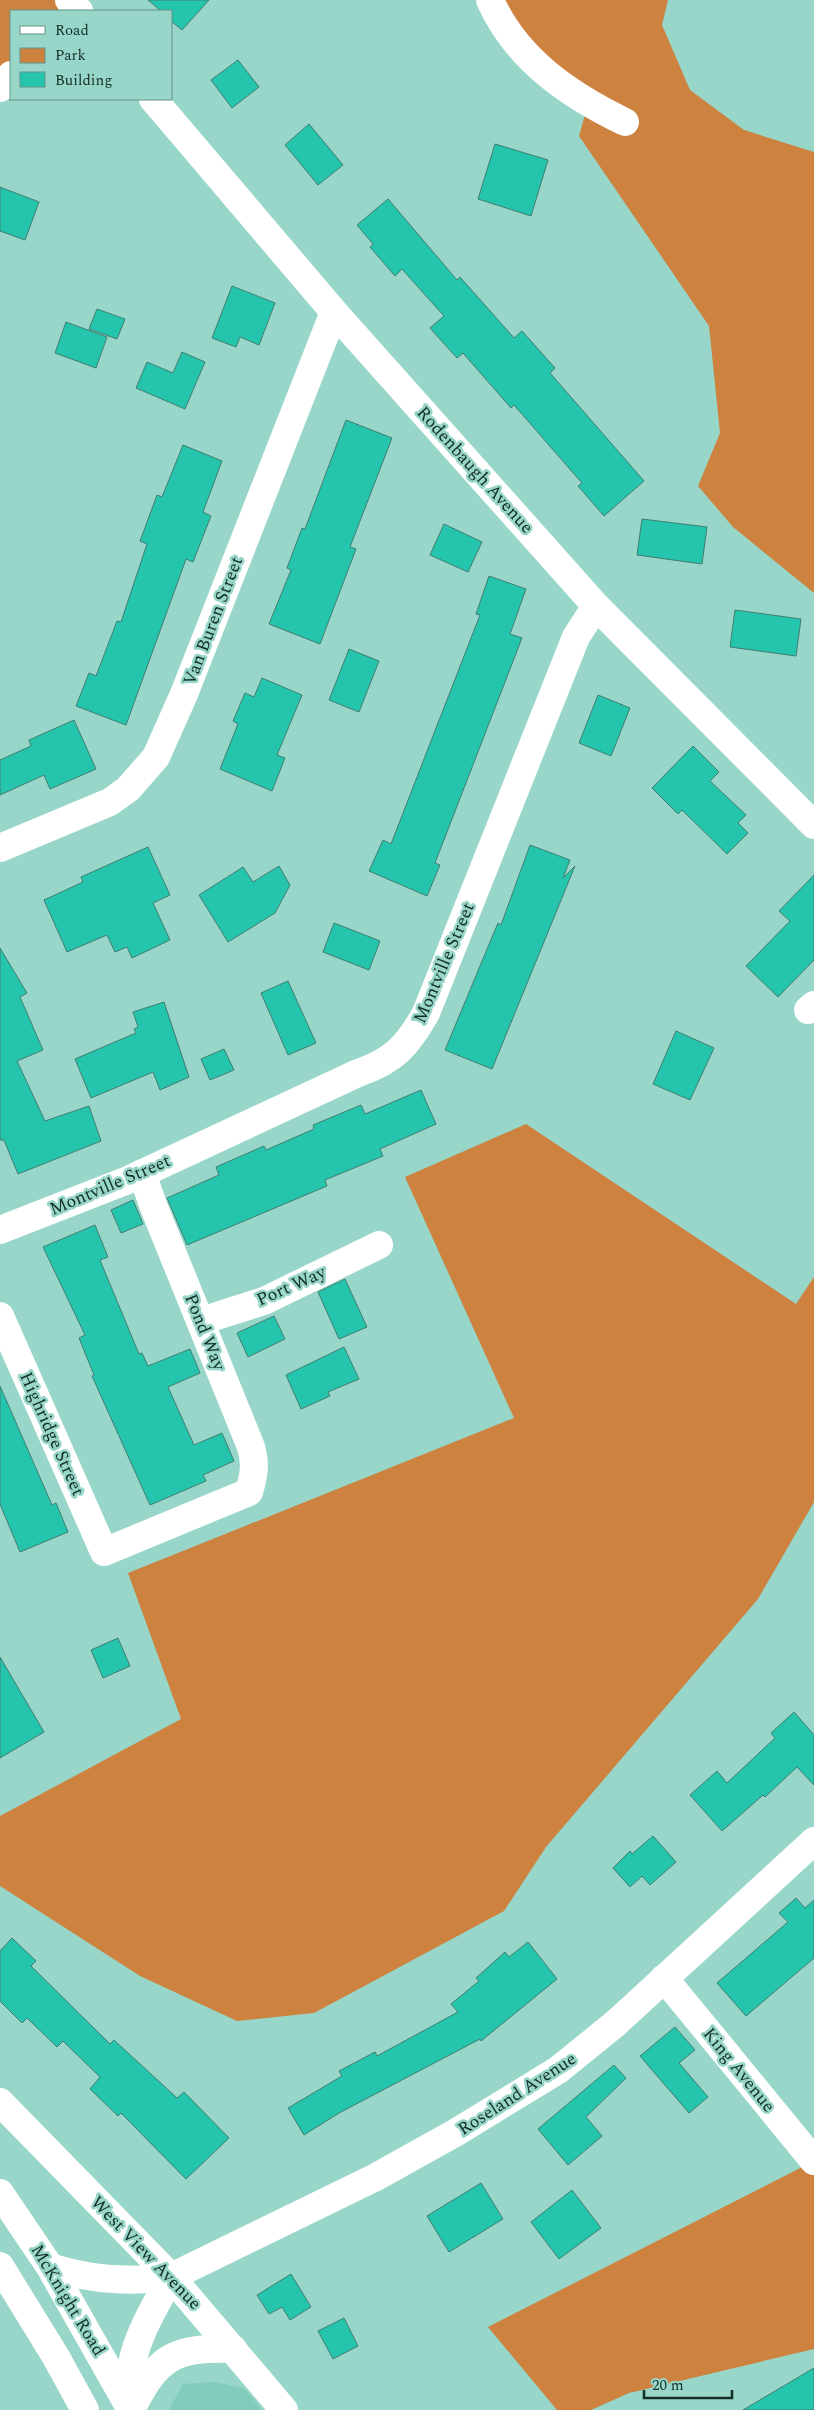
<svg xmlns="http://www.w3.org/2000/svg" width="814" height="2410" viewBox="0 0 814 2410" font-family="Spectral,serif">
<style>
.built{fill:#83cbbb}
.green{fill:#ce8240}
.building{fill:#24c5ac;stroke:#417e71}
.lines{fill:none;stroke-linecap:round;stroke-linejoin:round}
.minor{stroke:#fff;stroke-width:28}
.highway{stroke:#fff;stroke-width:28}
.labels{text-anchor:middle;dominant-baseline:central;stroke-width:5;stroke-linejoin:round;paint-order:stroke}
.street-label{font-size:18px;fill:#142e29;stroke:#97d6c8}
</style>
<rect width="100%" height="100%" fill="#97d6c8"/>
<path class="built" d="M 215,2382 L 244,2388 L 262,2410 L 169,2410 L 183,2384 Z"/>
<path class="green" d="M 0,0 L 69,0 L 67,11 L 11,11 L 11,75 L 0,88 Z
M 490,0 L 668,0 L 662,25 L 690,90 L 744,130 L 814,152 L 814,593 L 733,527 L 698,486 L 720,433 L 709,326 L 579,136 L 588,104 Z
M 526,1124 L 796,1304 L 814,1277 L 814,1502 L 758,1599 L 546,1847 L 504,1911 L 314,2013 L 237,2021 L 140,1976 L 0,1886 L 0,1816 L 181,1719 L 128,1573 L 514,1418 L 405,1177 Z
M 814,2161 L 814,2349 L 629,2393 L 591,2410 L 557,2410 L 488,2327 Z"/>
<path class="building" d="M 148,0 L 209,0 L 182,30 L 171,21 L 171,11 L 161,11 Z
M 238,60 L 259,87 L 232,108 L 211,80 Z
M 309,124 L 343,165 L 318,185 L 285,145 Z
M 495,144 L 548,160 L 531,216 L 478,199 Z
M 0,187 L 39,202 L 25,240 L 0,231 Z
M 388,199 L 457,280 L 460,277 L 514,338 L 522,331 L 555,368 L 550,373 L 644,481 L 604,516 L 578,486 L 582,483 L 514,405 L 511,408 L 463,353 L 457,358 L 430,328 L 444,316 L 402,269 L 395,276 L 370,247 L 373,244 L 357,225 Z
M 232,286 L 275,303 L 259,345 L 240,337 L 236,347 L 212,338 Z
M 97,309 L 125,319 L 117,339 L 89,329 Z
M 66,322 L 107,337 L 96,368 L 55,353 Z
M 182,352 L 205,362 L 185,409 L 136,388 L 147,362 L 173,373 Z
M 346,420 L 392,438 L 350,547 L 356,549 L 320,644 L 269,624 L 291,570 L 287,568 L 302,528 L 305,529 Z
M 183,445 L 222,461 L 203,512 L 211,516 L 193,562 L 186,559 L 126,725 L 76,706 L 89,673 L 96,676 L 117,621 L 121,622 L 147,544 L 140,541 L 157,495 L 162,497 Z
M 642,519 L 707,527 L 702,564 L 637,555 Z
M 444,524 L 482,542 L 468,572 L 430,555 Z
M 489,576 L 526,589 L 510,634 L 522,638 L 435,863 L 440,865 L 427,896 L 369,871 L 383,840 L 391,844 L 480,615 L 476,614 Z
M 735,610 L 801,619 L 796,656 L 730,647 Z
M 349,649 L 379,661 L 359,712 L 329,700 Z
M 262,678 L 302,695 L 277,755 L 285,758 L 272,791 L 220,769 L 238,724 L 233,721 L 245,693 L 254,697 Z
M 598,695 L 630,708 L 611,756 L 579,743 Z
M 74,720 L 96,769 L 50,789 L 44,775 L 0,795 L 0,760 L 31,746 L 29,740 Z
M 693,746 L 719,772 L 710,781 L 746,815 L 738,823 L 748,833 L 727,854 L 682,810 L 678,814 L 652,788 Z
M 530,845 L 570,860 L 563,878 L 575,866 L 492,1069 L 445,1050 L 498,923 L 501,925 Z
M 148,847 L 170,895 L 153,903 L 170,940 L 132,958 L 127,947 L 115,952 L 107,935 L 67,952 L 44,900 L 83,882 L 81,877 Z
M 279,866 L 290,885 L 275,913 L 228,942 L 199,895 L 243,867 L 253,882 Z
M 814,875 L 814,960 L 778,997 L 746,966 L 790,921 L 779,911 Z
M 334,923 L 380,941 L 369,970 L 323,952 Z
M 0,948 L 27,993 L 20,997 L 43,1050 L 17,1061 L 45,1121 L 89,1106 L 101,1141 L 18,1174 L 4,1140 L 0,1140 Z
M 288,981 L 316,1043 L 288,1055 L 261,993 Z
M 164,1002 L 189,1077 L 160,1090 L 153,1072 L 91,1098 L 75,1059 L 136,1033 L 134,1029 L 138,1027 L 133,1012 Z
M 676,1031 L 714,1048 L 690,1100 L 653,1084 Z
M 224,1049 L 234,1070 L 210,1080 L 201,1059 Z
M 421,1090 L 436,1124 L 380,1149 L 383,1156 L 325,1180 L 327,1186 L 187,1245 L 167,1198 L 219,1175 L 216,1167 L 264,1146 L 266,1150 L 314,1129 L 313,1125 L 361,1105 L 365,1114 Z
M 133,1200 L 143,1224 L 121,1233 L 111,1210 Z
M 95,1225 L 108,1257 L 100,1260 L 139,1354 L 142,1353 L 148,1366 L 190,1349 L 200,1373 L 168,1387 L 194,1445 L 222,1433 L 234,1461 L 203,1475 L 206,1481 L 150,1505 L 92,1376 L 94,1375 L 79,1338 L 85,1335 L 43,1247 Z
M 345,1279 L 367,1327 L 339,1339 L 318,1292 Z
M 274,1316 L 285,1339 L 248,1357 L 237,1333 Z
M 344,1347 L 359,1379 L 328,1392 L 330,1396 L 301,1409 L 286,1375 Z
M 0,1386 L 52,1505 L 56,1503 L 68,1532 L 20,1552 L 0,1504 Z
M 118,1638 L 130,1666 L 103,1678 L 91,1650 Z
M 0,1657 L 44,1732 L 0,1758 Z
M 794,1712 L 814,1735 L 814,1785 L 797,1767 L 765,1797 L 763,1795 L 722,1831 L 690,1795 L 717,1771 L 727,1783 L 775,1738 L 771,1733 Z
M 653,1836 L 676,1862 L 650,1885 L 642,1876 L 630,1887 L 613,1868 L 630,1851 L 632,1854 Z
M 796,1898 L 805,1908 L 814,1900 L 814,1958 L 746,2016 L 717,1983 L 788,1922 L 779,1913 Z
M 12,1938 L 36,1961 L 31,1966 L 110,2044 L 114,2040 L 177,2098 L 184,2092 L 229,2138 L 186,2179 L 121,2113 L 118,2116 L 90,2089 L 100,2077 L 63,2041 L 57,2047 L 27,2018 L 22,2023 L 0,2001 L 0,1951 Z
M 528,1942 L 557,1979 L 481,2041 L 480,2039 L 339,2113 L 304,2135 L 288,2108 L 342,2076 L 339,2071 L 375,2052 L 377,2056 L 458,2012 L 451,2004 L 479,1981 L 476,1978 L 505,1952 L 509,1957 Z
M 675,2027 L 695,2050 L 679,2063 L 708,2097 L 689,2113 L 640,2056 Z
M 614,2065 L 626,2078 L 586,2117 L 602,2136 L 568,2165 L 538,2129 Z
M 481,2183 L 503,2219 L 449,2252 L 427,2216 Z
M 572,2190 L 601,2228 L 559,2259 L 531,2222 Z
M 291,2274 L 311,2307 L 290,2320 L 282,2307 L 269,2314 L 257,2295 Z
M 344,2318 L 358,2346 L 333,2359 L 318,2331 Z
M 814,2368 L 814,2410 L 743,2410 Z"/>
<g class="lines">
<path class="minor" d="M 69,0 L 79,11
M 490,0 C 516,59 569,95 625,122
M 0,88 L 11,75
M 153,99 L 334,312 L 596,606 L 814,825
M 0,848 L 110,802 L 128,789 L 156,757 L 184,694 L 334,312
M 808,1010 L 814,1005
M 0,1230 L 128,1180 L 358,1073 C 394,1061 408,1045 426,1013 L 576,637 L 596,606
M 0,1316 L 104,1552 L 249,1492 C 254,1475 256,1464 251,1447 L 153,1205 L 142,1173
M 201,1321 L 264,1301 L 379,1245
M 664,1978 L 814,2161
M 0,2102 L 171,2277 L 284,2410
M 171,2277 L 376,2177 L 455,2133 L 558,2070 L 616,2023 L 814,1841"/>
<path class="highway" d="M 0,2193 L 50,2267 L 131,2410
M 0,2266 L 56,2357 L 85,2410
M 50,2267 C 91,2280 129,2283 171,2277
M 131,2408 C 131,2398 130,2387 130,2377 C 133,2341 154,2308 171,2277
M 132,2408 C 158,2356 175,2347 233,2349"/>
</g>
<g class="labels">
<g class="street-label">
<text transform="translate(475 470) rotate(48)">Rodenbaugh Avenue</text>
<text transform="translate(213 621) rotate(-69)">Van Buren Street</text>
<text transform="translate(444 963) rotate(-67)">Montville Street</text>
<text transform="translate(110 1185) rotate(-23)">Montville Street</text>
<text transform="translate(291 1286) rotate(-24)">Port Way</text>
<text transform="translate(205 1332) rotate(68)">Pond Way</text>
<text transform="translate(52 1434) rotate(66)">Highridge Street</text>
<text transform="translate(739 2070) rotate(51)">King Avenue</text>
<text transform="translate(517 2094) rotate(-33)">Roseland Avenue</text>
<text transform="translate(146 2253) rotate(46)">West View Avenue</text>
<text transform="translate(68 2300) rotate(59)">McKnight Road</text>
</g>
</g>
<rect x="10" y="10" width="162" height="90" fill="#97d6c8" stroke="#639388"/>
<rect x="20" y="26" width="25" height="8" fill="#ffffff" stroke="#639388"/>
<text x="55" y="35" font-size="15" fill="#142e29">Road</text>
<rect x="20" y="48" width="25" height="15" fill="#ce8240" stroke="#639388"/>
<text x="55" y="60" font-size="15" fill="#142e29">Park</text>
<rect x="20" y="72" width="25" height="15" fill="#24c5ac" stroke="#639388"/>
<text x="55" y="85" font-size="15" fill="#142e29">Building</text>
<path d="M644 2390v8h88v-8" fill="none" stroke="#142e29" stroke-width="2.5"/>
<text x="652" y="2390" font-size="15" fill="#142e29" stroke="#97d6c8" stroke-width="4" paint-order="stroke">20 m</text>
</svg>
